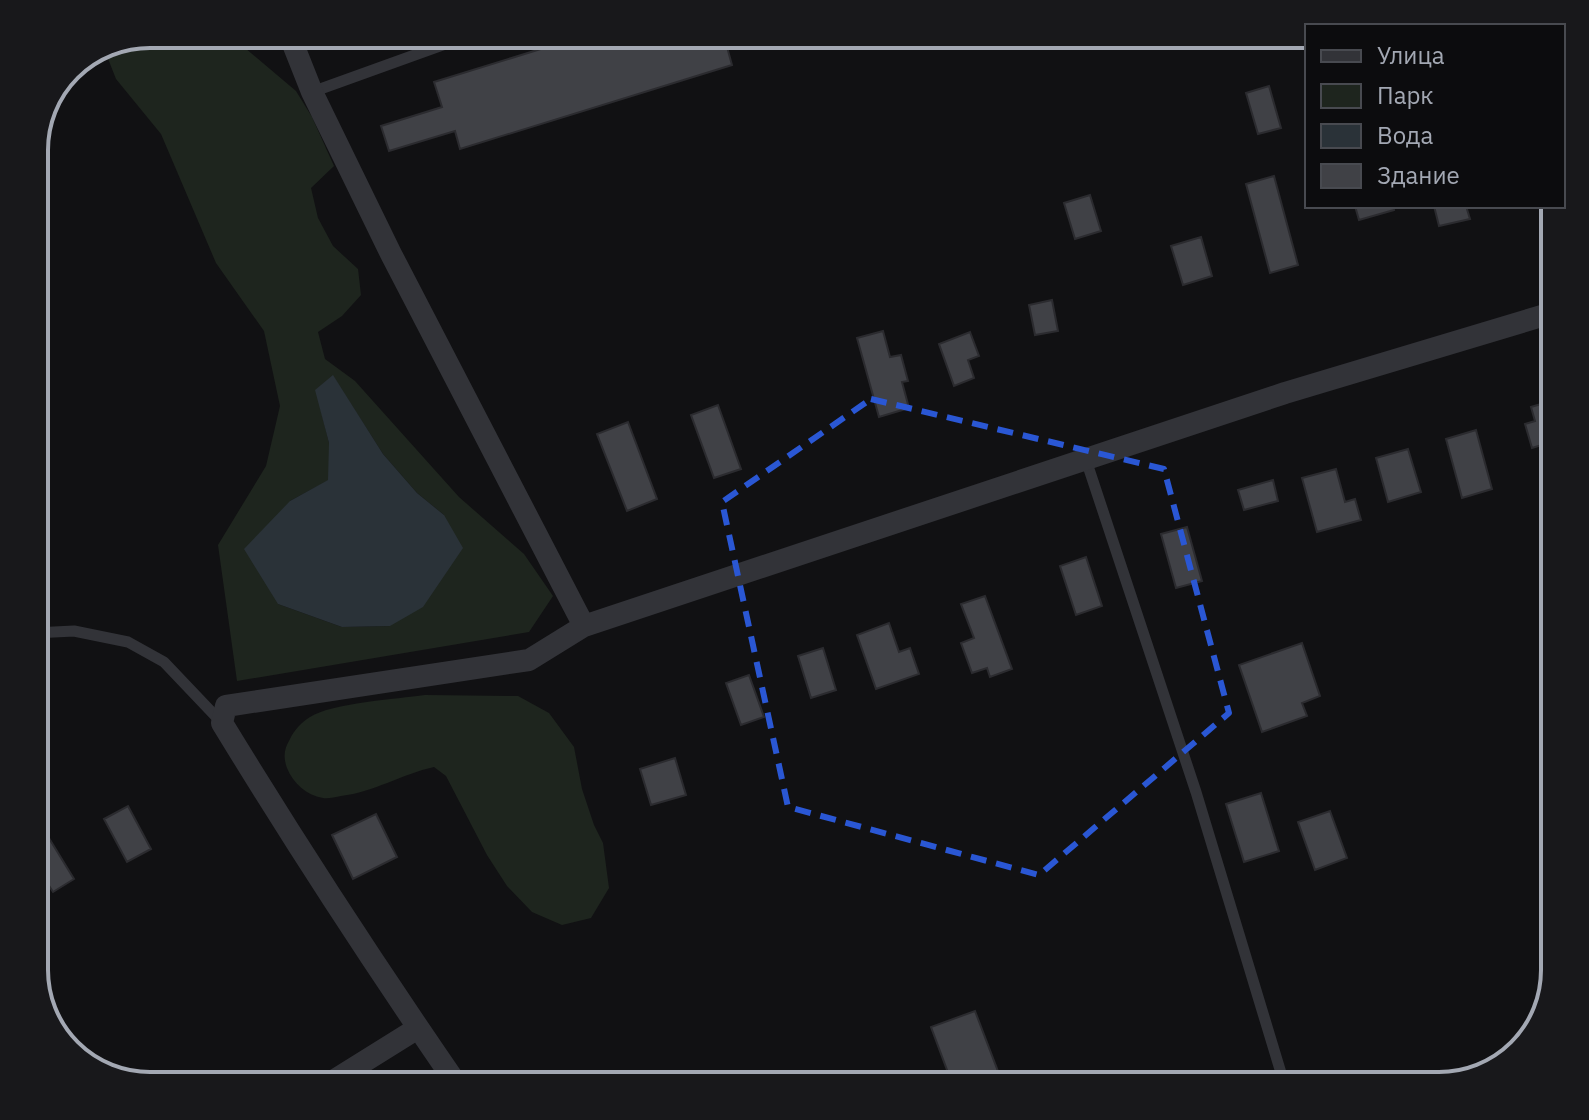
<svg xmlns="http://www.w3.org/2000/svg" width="1589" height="1120" viewBox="0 0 1589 1120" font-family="'IBM Plex Sans',sans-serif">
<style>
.green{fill:#1e251e;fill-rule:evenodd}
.water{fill:#2a3238}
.building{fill:#404146;stroke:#2b2b2f;stroke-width:2}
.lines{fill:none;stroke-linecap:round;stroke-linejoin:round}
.service{stroke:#323338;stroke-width:11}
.minor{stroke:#323338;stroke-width:22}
.marked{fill:none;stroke:#2a57d4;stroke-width:6;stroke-dasharray:16 10;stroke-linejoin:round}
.rim{fill:none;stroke:#a3a8b3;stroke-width:4}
</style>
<rect width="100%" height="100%" fill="#111113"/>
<path class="green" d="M 150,34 L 239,34 L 245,48 L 296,91 L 312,117 L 334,166 L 311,188 L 318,218 L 333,246 L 358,269 L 361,295 L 342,316 L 318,332 L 325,359 L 355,381 L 459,497 L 524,554 L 553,596 L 529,632 L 237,681 L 218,545 L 266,466 L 280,406 L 264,331 L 216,263 L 161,134 L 116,79 L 105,51 ZM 333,376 L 383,454 L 417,493 L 444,515 L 390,626 L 342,627 L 278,604 L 290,501 L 329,480 L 329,443 L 316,390 Z
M 425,695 L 518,696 L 549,713 L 574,747 L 582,789 L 594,825 L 603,843 L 609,888 L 591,918 L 562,925 L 532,912 L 507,886 L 487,855 L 446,776 L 434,767 C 402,774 374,792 341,796 C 335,797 328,799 323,798 C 306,795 293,783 287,768 C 283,757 284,749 290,739 C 294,730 302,722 310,717 C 332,703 397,699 425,695 Z"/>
<path class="water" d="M 333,375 L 383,454 L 417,493 L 444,515 L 463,548 L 423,607 L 390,626 L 342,627 L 278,604 L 244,549 L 290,501 L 328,480 L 329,443 L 315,390 Z"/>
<path class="building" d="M 589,34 L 768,34 L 727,47 L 732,65 L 460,149 L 455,131 L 389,151 L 381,126 L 442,107 L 434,82 Z
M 1269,86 L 1281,128 L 1258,134 L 1246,93 Z
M 1274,176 L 1298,265 L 1270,273 L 1246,184 Z
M 1090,195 L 1101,231 L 1075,239 L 1064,203 Z
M 1355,206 L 1393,206 L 1394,210 L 1359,220 Z
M 1434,206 L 1466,206 L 1470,219 L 1439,226 Z
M 1201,237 L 1212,276 L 1183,285 L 1171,246 Z
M 1052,300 L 1058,331 L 1035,335 L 1029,305 Z
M 883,331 L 890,357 L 901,355 L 908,381 L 902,382 L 909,408 L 879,417 L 857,338 Z
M 970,332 L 979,356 L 968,360 L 974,378 L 954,386 L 939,344 Z
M 1551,401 L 1555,418 L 1555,441 L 1532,448 L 1525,424 L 1535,421 L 1531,407 Z
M 718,405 L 741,469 L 714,478 L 691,415 Z
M 628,422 L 657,499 L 627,511 L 597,434 Z
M 1476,430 L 1492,489 L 1462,498 L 1446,439 Z
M 1408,449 L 1421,492 L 1388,502 L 1376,458 Z
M 1336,469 L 1345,502 L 1355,499 L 1361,520 L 1317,532 L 1302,478 Z
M 1273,480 L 1278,501 L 1244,510 L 1238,490 Z
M 1187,527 L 1202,581 L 1176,588 L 1161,534 Z
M 1086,557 L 1102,606 L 1076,615 L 1060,566 Z
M 985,596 L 1012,669 L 990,677 L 987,668 L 972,673 L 961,643 L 974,638 L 961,604 Z
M 889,623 L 899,652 L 910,648 L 919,674 L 876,689 L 857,635 Z
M 1302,643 L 1320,696 L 1302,703 L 1307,716 L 1262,732 L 1239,665 Z
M 823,648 L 836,690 L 811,698 L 798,656 Z
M 749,675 L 764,717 L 741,725 L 726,683 Z
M 675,758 L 686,795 L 651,805 L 640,769 Z
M 1261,793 L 1279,851 L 1244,862 L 1226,804 Z
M 128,806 L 151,849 L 127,862 L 104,819 Z
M 1330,811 L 1347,858 L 1315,870 L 1298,822 Z
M 376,814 L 397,857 L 353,879 L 332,835 Z
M 44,830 L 74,879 L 53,892 L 34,862 L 34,836 Z
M 975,1011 L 999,1074 L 966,1086 L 953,1086 L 931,1027 Z"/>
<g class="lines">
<path class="service" d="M 312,92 L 473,34
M 1086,460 L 1196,792 L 1285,1086
M 34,633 L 74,631 L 128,642 L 164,662 L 222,723"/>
<path class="minor" d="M 289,34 L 312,92 L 391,254 L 584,626
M 325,1086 L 418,1028
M 458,1086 C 376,967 297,846 222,723 L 226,706 L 529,660 L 584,626 L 1285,393 L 1555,312"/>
</g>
<path class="marked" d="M 871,399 L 1164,469 L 1229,713 L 1039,875 L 788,807 L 722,502 Z"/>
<path d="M0 0H1589V1120H0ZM150 48H1439A102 102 0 0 1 1541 150V970A102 102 0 0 1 1439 1072H150A102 102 0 0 1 48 970V150A102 102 0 0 1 150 48Z" fill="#18181b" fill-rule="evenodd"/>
<path class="rim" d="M150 48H1439A102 102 0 0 1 1541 150V970A102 102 0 0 1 1439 1072H150A102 102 0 0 1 48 970V150A102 102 0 0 1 150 48Z"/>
<rect x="1305" y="24" width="260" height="184" fill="#0c0c0e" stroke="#484a50" stroke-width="2"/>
<rect x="1321" y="50" width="40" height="12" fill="#323338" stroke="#484a50" stroke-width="2"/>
<text x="1377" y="64" font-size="24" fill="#a3a8b3">Улица</text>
<rect x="1321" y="84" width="40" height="24" fill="#1e251e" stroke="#484a50" stroke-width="2"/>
<text x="1377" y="104" font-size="24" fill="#a3a8b3">Парк</text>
<rect x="1321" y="124" width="40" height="24" fill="#2a3238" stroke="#484a50" stroke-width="2"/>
<text x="1377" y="144" font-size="24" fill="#a3a8b3">Вода</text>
<rect x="1321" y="164" width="40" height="24" fill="#404146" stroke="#484a50" stroke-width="2"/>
<text x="1377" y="184" font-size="24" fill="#a3a8b3">Здание</text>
</svg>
